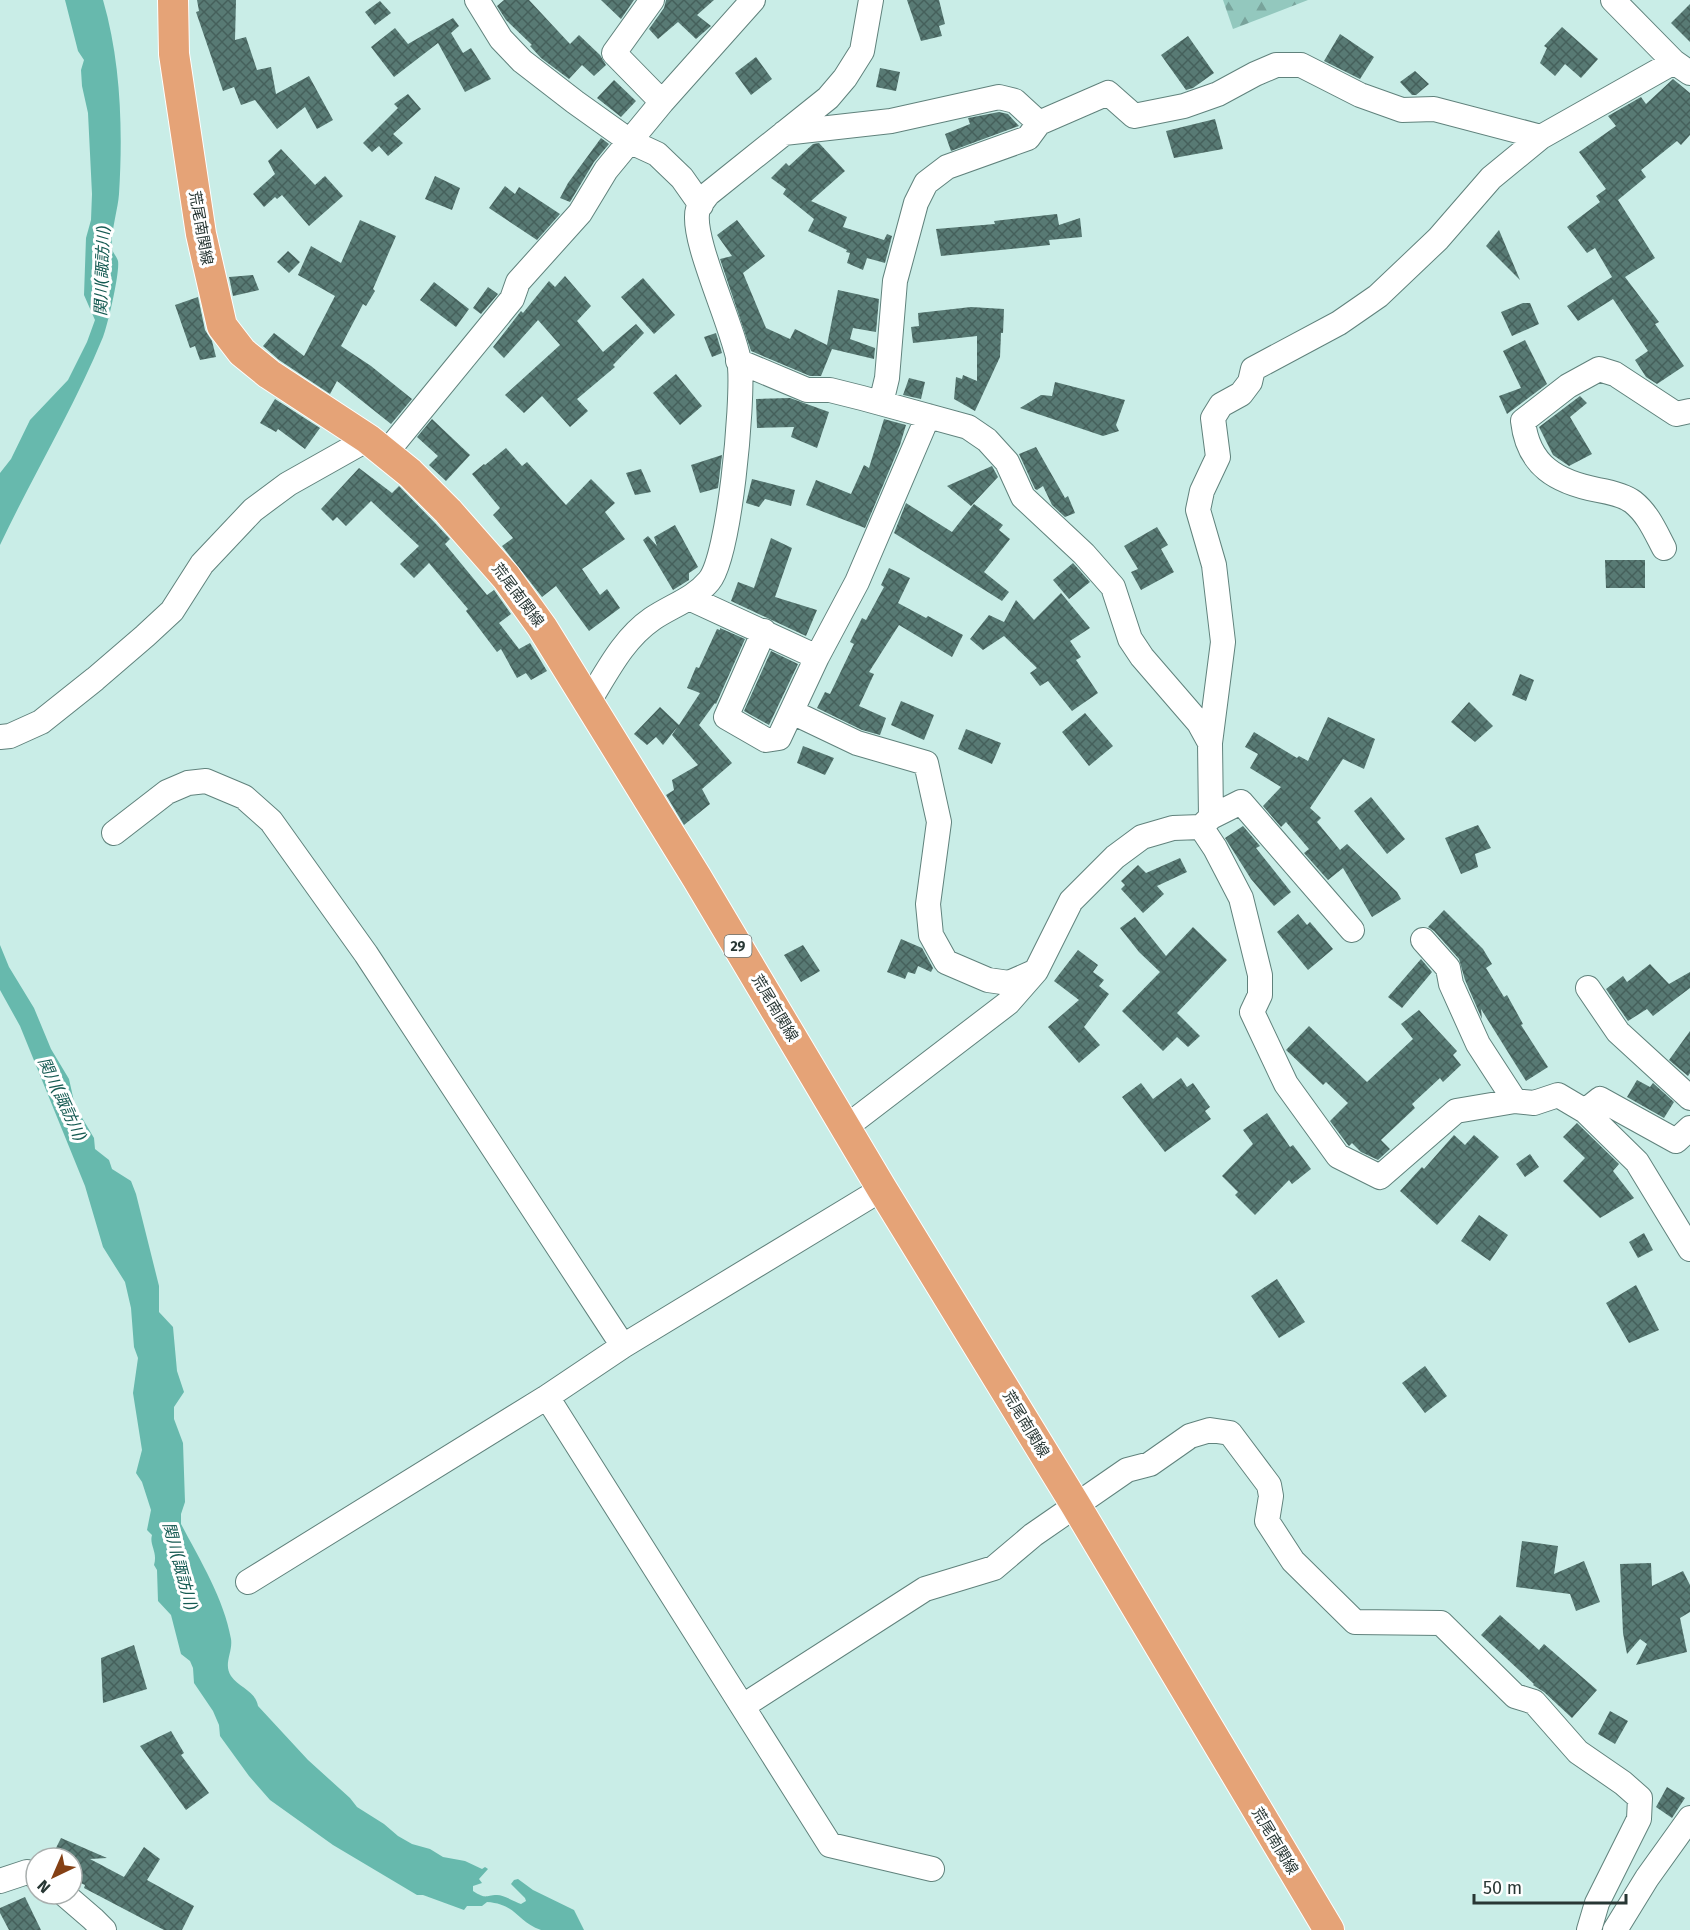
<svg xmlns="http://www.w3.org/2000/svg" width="1690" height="1930" viewBox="0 0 1690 1930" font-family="'Fira Sans','Noto Sans JP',sans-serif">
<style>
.forest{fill:url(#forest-firs)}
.water{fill:#67b9ad}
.building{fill:url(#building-cross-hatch)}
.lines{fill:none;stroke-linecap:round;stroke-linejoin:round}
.minor-casing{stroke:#60827c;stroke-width:26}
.major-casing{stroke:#fff;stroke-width:32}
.minor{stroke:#fff;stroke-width:24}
.major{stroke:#e5a377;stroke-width:30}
.labels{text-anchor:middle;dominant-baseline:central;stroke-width:6;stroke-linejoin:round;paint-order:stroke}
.shield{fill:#fff;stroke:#687371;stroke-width:1.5}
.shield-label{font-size:14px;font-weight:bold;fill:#283734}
.street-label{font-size:15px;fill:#283734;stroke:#fff}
.water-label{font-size:16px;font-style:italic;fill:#155a52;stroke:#fff}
</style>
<defs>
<pattern id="forest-firs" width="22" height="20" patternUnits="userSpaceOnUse" patternTransform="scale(1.5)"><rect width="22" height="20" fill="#93c8be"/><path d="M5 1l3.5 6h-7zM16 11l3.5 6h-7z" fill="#78a39b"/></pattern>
<pattern id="building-cross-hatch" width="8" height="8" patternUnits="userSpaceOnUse" patternTransform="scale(1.5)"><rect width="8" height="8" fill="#587a74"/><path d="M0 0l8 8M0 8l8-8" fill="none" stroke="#45605b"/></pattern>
</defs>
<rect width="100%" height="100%" fill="#c9ede7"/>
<path class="forest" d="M 1223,0 L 1308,0 L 1233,29 Z"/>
<path class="water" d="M 65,0 L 103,0 C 121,62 123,130 119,194 C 118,209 110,235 112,249 C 113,253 117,257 118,261 C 120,272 108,324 103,337 C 74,408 33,475 0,545 L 0,473 L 11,459 L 30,420 L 68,380 L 87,342 L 95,320 L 84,295 L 86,238 L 91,220 L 92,194 L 88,113 L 82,86 L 81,70 L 84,60 L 78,51 Z
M 0,945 L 9,967 L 34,1008 L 51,1049 L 69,1079 L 75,1106 L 94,1138 L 95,1149 L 109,1160 L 112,1169 L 131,1181 L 136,1194 L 159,1286 L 159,1312 L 173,1327 L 177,1371 L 184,1392 L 174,1407 L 174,1419 L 183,1443 L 185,1502 L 181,1514 L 181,1524 C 200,1560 224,1599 231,1639 C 233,1652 223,1664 231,1676 C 239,1688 255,1690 258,1706 L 308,1760 L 350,1798 L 357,1807 L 384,1824 L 398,1836 L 412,1844 L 430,1849 L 443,1857 L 465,1861 L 482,1869 L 485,1867 L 488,1869 L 479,1879 L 482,1883 L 473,1886 L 473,1891 C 487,1900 485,1895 497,1895 C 504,1895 515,1902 521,1904 L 526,1901 L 525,1898 L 511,1884 L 514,1880 L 518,1879 L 533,1890 L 574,1910 L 584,1930 C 573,1930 550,1930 541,1930 C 517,1922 517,1904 487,1902 L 482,1906 L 467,1906 L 464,1910 L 423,1895 L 417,1895 L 333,1845 L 270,1800 L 249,1776 L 220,1736 L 219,1725 L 213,1711 L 194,1683 L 193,1668 L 190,1661 L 181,1654 L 171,1615 L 158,1601 L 157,1570 L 154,1565 C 158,1552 149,1545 152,1535 L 147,1530 L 151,1510 L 142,1482 L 136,1473 L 142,1450 L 133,1393 L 138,1358 L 134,1347 L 131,1308 L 125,1282 L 103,1247 L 85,1186 L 20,1026 L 0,990 Z"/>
<path class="building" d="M 197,0 L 236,0 L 235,40 L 246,37 L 257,70 L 271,67 L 276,94 L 309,76 L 333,120 L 317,129 L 305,107 L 277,129 L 255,100 L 241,105 L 234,87 L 223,91 L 196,12 L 199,11 Z
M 504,0 L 529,0 L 570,44 L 579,35 L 600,55 L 606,65 L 594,76 L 582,65 L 569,79 L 541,58 L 530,46 L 532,45 L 506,20 L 497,6 Z
M 601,0 L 634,0 L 621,19 Z
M 666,0 L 714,0 L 697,15 L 711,26 L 696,39 L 678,22 L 658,39 L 649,29 L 664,8 Z
M 907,0 L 939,0 L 945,24 L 939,26 L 942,36 L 921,41 Z
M 380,1 L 391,13 L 375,25 L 365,12 Z
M 1690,4 L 1690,42 L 1671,23 Z
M 453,18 L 459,26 L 451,33 L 463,53 L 471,48 L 491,79 L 465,92 L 438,43 L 394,77 L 371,47 L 395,28 L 408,44 Z
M 1562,27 L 1598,59 L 1581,78 L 1565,64 L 1555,76 L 1540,63 L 1547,48 L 1544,46 Z
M 1340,34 L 1374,57 L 1360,79 L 1324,61 Z
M 1188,36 L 1214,73 L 1193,88 L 1186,90 L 1161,55 Z
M 756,57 L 772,79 L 751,95 L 735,73 Z
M 880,68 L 900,72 L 896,91 L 876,87 Z
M 1415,71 L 1429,84 L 1416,95 L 1412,95 L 1400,82 Z
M 1673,79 L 1690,93 L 1690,135 L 1681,145 L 1677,141 L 1641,170 L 1646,177 L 1618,200 L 1655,258 L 1625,277 L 1659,322 L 1655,324 L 1684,366 L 1657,384 L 1646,377 L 1635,360 L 1648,351 L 1613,299 L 1578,321 L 1567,306 L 1612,277 L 1595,248 L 1587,253 L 1567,227 L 1600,202 L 1596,196 L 1606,189 L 1579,152 L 1616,126 L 1608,116 L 1641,97 L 1646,104 Z
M 614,80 L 636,101 L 621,117 L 597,98 Z
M 408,94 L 421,109 L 393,134 L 403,143 L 388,156 L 379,146 L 372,152 L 363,143 L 398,108 L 394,104 Z
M 999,112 L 1008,114 L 1019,126 L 951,151 L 945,134 L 970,124 L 968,118 Z
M 1215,119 L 1223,149 L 1174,158 L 1166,131 Z
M 601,138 L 609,144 L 594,162 L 570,202 L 560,198 L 568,183 Z
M 819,143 L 845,171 L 811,201 L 847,217 L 843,227 L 884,240 L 887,234 L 892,236 L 885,263 L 867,258 L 863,270 L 847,263 L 850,253 L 846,252 L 847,250 L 808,231 L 814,219 L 783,194 L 786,189 L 771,178 L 786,163 L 789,166 L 813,144 Z
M 281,149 L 315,185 L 325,176 L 343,196 L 309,226 L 282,195 L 277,199 L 275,197 L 264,207 L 253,194 L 275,174 L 268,161 Z
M 435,176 L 460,188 L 452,210 L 425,199 Z
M 505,186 L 515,194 L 519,187 L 560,214 L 537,240 L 489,208 Z
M 1057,214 L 1059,225 L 1080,218 L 1082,237 L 1049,240 L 1050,245 L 941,256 L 936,229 L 995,224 L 994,221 Z
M 360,220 L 396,236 L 373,289 L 375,291 L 366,306 L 363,304 L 341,346 L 371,366 L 412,399 L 391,424 L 337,381 L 330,394 L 279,360 L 263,346 L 274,333 L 304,356 L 335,296 L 298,275 L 311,246 L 341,263 Z
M 737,220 L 765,256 L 743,273 L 766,328 L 790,339 L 795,329 L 827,345 L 838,290 L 879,299 L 876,332 L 853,328 L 850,339 L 875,348 L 874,359 L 832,349 L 821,376 L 810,376 L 751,351 L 720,259 L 732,256 L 717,235 Z
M 1499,230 L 1520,280 L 1486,246 Z
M 288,251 L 300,262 L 289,273 L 277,262 Z
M 253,275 L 259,290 L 233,296 L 229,277 Z
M 565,276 L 591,306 L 577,321 L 603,352 L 636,324 L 644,333 L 613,365 L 615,367 L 577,399 L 588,411 L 570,427 L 542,396 L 524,413 L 505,395 L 560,345 L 538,320 L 504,358 L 493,347 L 521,311 L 523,313 L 549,281 L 555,287 Z
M 643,278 L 675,315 L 654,334 L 621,297 Z
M 434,282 L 469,309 L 456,327 L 420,300 Z
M 488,287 L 498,294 L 481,314 L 473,308 Z
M 198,297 L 205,330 L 212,341 L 216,357 L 200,360 L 195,346 L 190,348 L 175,305 Z
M 1523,303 L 1530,303 L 1539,324 L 1512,336 L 1501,312 Z
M 971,307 L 1004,309 L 1003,333 L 1001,333 L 1000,357 L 975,411 L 954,399 L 956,377 L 962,379 L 963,375 L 977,381 L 977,336 L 913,343 L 911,327 L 919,326 L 918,313 Z
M 716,333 L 722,353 L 712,357 L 704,337 Z
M 1525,340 L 1547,384 L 1507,414 L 1499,396 L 1521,388 L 1503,351 Z
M 676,374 L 702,406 L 680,425 L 653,393 Z
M 909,378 L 925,382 L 921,399 L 903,395 Z
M 1055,382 L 1125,400 L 1116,425 L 1119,431 L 1103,436 L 1020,408 L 1041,395 L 1052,396 Z
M 1580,396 L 1587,403 L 1570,417 L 1592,454 L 1569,466 L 1553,455 L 1539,427 Z
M 790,398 L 829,412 L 817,448 L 791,437 L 794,427 L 757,428 L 756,399 Z
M 275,399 L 320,428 L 305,449 L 278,429 L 276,432 L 260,423 Z
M 432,419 L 470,455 L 446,481 L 429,465 L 438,456 L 417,437 Z
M 884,419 L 906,425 L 900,445 L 865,528 L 806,505 L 816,480 L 851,494 L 864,465 L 869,468 Z
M 1036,447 L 1065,498 L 1068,496 L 1075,513 L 1065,517 L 1052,505 L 1043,486 L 1037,490 L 1035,489 L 1019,454 Z
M 506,448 L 522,466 L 527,462 L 566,505 L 591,479 L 615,503 L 605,512 L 625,539 L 582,569 L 600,595 L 607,589 L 620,608 L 589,631 L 556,586 L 542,597 L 502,546 L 513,538 L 493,515 L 500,508 L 472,474 L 484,464 L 485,465 Z
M 722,455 L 718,488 L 700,493 L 691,465 Z
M 992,466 L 998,477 L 971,506 L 947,486 Z
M 359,468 L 392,493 L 399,486 L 435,523 L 450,539 L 445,544 L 487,595 L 494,590 L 511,614 L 499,623 L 519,649 L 530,643 L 547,671 L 531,680 L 526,673 L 517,678 L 501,649 L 497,652 L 466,611 L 468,609 L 429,563 L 414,578 L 400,564 L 419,546 L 371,501 L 346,526 L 337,517 L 333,521 L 321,509 Z
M 641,469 L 651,492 L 635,495 L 626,473 Z
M 752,479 L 795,490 L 791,506 L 765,499 L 759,507 L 746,503 Z
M 906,503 L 952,532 L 974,504 L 1003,525 L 999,530 L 1010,539 L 984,572 L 1009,592 L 1002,601 L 894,533 Z
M 675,525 L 698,567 L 689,573 L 689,580 L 673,590 L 643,540 L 648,536 L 657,546 L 654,537 Z
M 1157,527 L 1168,545 L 1161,549 L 1174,572 L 1141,590 L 1131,572 L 1138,569 L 1124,546 Z
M 771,538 L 792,548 L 775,597 L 817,610 L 806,636 L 731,601 L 738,582 L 754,588 Z
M 1605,560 L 1645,560 L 1645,588 L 1606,588 Z
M 1073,563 L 1090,582 L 1069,599 L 1053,580 Z
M 889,568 L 910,578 L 898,603 L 926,618 L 928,616 L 963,635 L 952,657 L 899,625 L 869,672 L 874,674 L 859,706 L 886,718 L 880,735 L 862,730 L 817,708 L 825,692 L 830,694 L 854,644 L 850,642 L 862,618 L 866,620 L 884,587 L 881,585 Z
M 1061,593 L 1090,628 L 1070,641 L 1081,657 L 1076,660 L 1098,693 L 1072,711 L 1048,681 L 1040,686 L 1030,673 L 1037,668 L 1004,636 L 983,650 L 970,639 L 989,615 L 1004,622 L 1016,600 L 1034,620 Z
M 720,628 L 745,639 L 716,704 L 715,703 L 699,725 L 732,763 L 702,789 L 710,804 L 684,825 L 666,795 L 674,790 L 672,780 L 698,765 L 672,735 L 678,726 L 663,745 L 656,737 L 647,745 L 634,734 L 660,707 L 679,725 L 700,693 L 687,688 L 696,667 L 699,668 L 717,629 L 720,630 Z
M 771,651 L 798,664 L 769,725 L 744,711 Z
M 1520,674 L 1534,680 L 1526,701 L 1512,695 Z
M 901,701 L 934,715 L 924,740 L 891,725 Z
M 1469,702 L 1493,726 L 1475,742 L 1451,722 Z
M 1085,713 L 1113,746 L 1089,766 L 1062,732 Z
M 1328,717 L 1375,739 L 1364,769 L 1343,759 L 1310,808 L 1321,818 L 1317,822 L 1340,850 L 1347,844 L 1397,892 L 1401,899 L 1372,917 L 1343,868 L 1328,880 L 1304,853 L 1309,849 L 1286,822 L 1281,827 L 1263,806 L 1281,787 L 1250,768 L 1258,754 L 1245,747 L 1254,732 L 1297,758 L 1299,756 L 1308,761 Z
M 966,729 L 1001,743 L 992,764 L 958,749 Z
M 803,746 L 834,758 L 825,775 L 797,763 Z
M 1371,797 L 1405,839 L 1387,854 L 1354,811 Z
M 1478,825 L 1491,848 L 1475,854 L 1478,867 L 1461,874 L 1445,838 Z
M 1243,826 L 1260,846 L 1256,848 L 1291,892 L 1274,906 L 1251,879 L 1225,838 Z
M 1180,858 L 1187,872 L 1157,886 L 1164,894 L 1143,913 L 1121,889 L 1125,885 L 1121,881 L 1138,865 L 1146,873 Z
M 1444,910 L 1483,949 L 1492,964 L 1486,968 L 1504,997 L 1507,995 L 1523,1024 L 1521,1025 L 1548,1067 L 1526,1081 L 1481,1009 L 1482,1019 L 1465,980 L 1459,959 L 1434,931 L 1428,927 Z
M 1298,914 L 1307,925 L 1310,922 L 1333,949 L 1308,970 L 1277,932 Z
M 1135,917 L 1166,956 L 1193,927 L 1227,960 L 1177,1013 L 1200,1036 L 1188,1047 L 1177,1037 L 1163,1051 L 1122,1011 L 1160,972 L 1139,952 L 1120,928 Z
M 901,939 L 922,948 L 933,968 L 931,972 L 918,966 L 915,974 L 908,972 L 905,979 L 887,972 Z
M 803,945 L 820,971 L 801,982 L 784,955 Z
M 1078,950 L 1098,965 L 1093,972 L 1104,980 L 1099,986 L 1109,994 L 1084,1027 L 1100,1045 L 1079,1063 L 1048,1027 L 1079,1000 L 1054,981 Z
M 1421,959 L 1432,972 L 1402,1008 L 1388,997 Z
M 1650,964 L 1669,984 L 1690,972 L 1690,988 L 1653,1016 L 1647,1009 L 1628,1021 L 1606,989 L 1623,976 L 1627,982 Z
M 1419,1010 L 1457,1051 L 1453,1055 L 1461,1065 L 1443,1082 L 1440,1078 L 1412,1104 L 1415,1108 L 1381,1140 L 1390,1149 L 1378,1160 L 1361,1152 L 1352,1143 L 1349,1146 L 1348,1145 L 1330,1121 L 1348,1103 L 1326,1082 L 1323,1085 L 1286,1050 L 1309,1026 L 1367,1082 L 1413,1039 L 1401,1024 Z
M 1690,1031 L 1690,1073 L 1688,1076 L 1669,1060 Z
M 1181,1078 L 1187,1087 L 1193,1083 L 1210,1107 L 1205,1111 L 1211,1119 L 1165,1152 L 1122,1097 L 1141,1083 L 1153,1099 Z
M 1637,1080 L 1650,1087 L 1653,1083 L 1674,1102 L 1664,1118 L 1627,1097 Z
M 1267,1113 L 1290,1147 L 1293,1145 L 1311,1169 L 1292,1184 L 1289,1180 L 1255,1215 L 1235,1195 L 1238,1192 L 1222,1176 L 1253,1144 L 1243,1130 Z
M 1577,1123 L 1619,1164 L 1613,1171 L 1634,1198 L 1600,1218 L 1563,1181 L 1585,1158 L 1563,1137 Z
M 1454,1135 L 1465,1145 L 1474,1135 L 1499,1157 L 1437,1225 L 1400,1191 L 1422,1167 L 1424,1169 Z
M 1530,1154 L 1539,1167 L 1525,1177 L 1516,1164 Z
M 1479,1215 L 1508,1235 L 1490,1261 L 1461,1241 Z
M 1644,1233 L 1653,1250 L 1638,1258 L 1629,1242 Z
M 1277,1279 L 1305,1322 L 1279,1338 L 1251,1296 Z
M 1636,1285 L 1659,1330 L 1629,1343 L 1606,1303 Z
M 1425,1366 L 1447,1396 L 1425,1413 L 1402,1383 Z
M 1522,1541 L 1558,1546 L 1554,1574 L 1584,1561 L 1600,1602 L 1576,1611 L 1570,1594 L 1516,1587 Z
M 1651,1563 L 1652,1586 L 1683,1571 L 1690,1585 L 1690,1612 L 1680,1618 L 1687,1652 L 1636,1665 L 1647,1644 L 1640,1639 L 1627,1654 L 1623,1633 L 1620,1564 Z
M 1500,1615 L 1539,1650 L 1544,1644 L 1597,1690 L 1572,1718 L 1544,1692 L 1533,1685 L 1534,1684 L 1481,1635 Z
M 134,1645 L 147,1689 L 103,1703 L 101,1658 Z
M 1610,1711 L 1628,1721 L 1615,1744 L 1598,1734 Z
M 171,1731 L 184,1753 L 181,1755 L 209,1793 L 186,1810 L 140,1746 Z
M 1667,1787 L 1685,1798 L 1672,1818 L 1656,1807 Z
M 61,1838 L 107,1858 L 90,1859 L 124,1877 L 144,1847 L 160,1859 L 147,1880 L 194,1906 L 182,1930 L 164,1930 L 84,1888 L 85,1885 L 72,1879 L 72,1858 L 51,1858 Z
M 25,1897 L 41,1930 L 9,1930 L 0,1913 L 0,1908 Z"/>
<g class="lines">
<g class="minor-casing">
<path id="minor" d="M 477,0 L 501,39 L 522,61 L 575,102 L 631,142 L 657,154 L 682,178 L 701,205
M 1613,0 L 1674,62 L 1690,73
M 662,102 L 753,0
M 784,133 L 891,121 L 999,97 L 1015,101 L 1039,123 L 1108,93 L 1134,116 L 1184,106 L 1218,94 L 1255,74 L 1276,65 L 1301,65 L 1360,95 L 1402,110 L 1434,109 L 1541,137
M 738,361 L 807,390 L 830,390 L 862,398 L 968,427 L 987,440 L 1007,462 L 1023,497 L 1084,554 L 1113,587 L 1130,639 L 1142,657 L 1199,723 L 1210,743 L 1211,817
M 881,403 L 887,378 L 895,281 L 916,203 L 926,183 L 947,167 L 1028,138 L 1039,123
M 386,453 L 512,299 L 518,282 L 580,213 L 606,170 L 662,102 L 614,53 L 652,0
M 1664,548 C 1655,531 1648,514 1633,502 C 1624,495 1609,492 1598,490 C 1557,482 1528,466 1523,421 L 1568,386 L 1599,369 L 1615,374 L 1676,414 L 1690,411
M 689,598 L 817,657
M 764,631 L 726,717 L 766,740 L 779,738 L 817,657 L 857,582 L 928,416
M 589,701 C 607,672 623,639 652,619 C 671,606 694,599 709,581 C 730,556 743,403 740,367 C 736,331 689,237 698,209 C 700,204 705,198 708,194 L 828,98 L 845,78 L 862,51 L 871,0
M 792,712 L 857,743 L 926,763 L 939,822 L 928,904 L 931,935 L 946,962 L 988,980 L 1009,983 L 1034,972
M 0,737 L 10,736 L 41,722 L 95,679 L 145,636 L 172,611 L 202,564 L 253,510 L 288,484 L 368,439
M 1210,743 L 1223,642 L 1214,565 L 1198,510 L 1202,491 L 1218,457 L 1213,418 L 1221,405 L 1241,394 L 1250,382 L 1253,369 L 1339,323 L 1378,296 L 1438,239 L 1491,178 L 1541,137 L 1674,62
M 1201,827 L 1215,848 L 1241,898 L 1260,975 L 1260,995 L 1252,1012 L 1286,1084 L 1338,1156 L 1380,1177 L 1456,1111 L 1515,1101 L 1534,1103 L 1558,1095 L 1585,1111 L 1637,1162 L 1690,1249
M 114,833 L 167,792 L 188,783 L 206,781 L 244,797 L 271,821 L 366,954 L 623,1346
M 1423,940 L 1448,968 L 1451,984 L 1478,1044 L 1515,1101
M 1588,988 L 1618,1032 L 1690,1098
M 1585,1111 L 1600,1099 L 1676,1141 L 1690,1128
M 846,1127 L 1008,1003 L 1036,971 L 1071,901 L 1115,857 L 1142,837 L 1173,828 L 1201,827 L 1211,817 L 1241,802 L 1352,930
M 547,1397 L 830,1845 L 932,1869
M 248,1582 L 547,1397 L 623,1346 L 882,1189
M 743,1706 L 925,1589 L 994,1568 L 1033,1535 L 1127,1470 L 1150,1464 L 1190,1436 L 1210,1430 L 1230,1433 L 1269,1485 L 1271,1496 L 1267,1521 L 1293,1561 L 1355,1622 L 1441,1623 L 1515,1696 L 1534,1702 L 1578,1752 L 1623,1783 L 1640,1798 L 1639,1819 L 1597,1903 L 1589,1930
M 0,1881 L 27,1872 L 36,1876
M 64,1894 L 93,1919 L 104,1930
M 1615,1930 L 1647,1878 L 1690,1818"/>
</g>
<g class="major-casing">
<path id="major" d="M 173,0 L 174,54 L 201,234 L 222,326 L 242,352 L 269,374 L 368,439 L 410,473 L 448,511 L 506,577 L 542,627 L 697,878 L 882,1189 L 1075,1504 L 1329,1930"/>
</g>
<use href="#minor" class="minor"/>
<use href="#major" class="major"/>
</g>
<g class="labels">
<rect class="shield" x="724.5" y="935" width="27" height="22" rx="4.5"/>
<g class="shield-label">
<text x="738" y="946">29</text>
</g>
<g class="street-label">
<text transform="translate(201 228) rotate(80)">荒尾南関線</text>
<text transform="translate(518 595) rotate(53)">荒尾南関線</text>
<text transform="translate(775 1008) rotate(59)">荒尾南関線</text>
<text transform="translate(1026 1424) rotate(59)">荒尾南関線</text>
<text transform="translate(1275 1841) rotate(59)">荒尾南関線</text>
</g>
<g class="water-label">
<text transform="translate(102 271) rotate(-88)">関川(諏訪川)</text>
<text transform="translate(62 1099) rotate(65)">関川(諏訪川)</text>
<text transform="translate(180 1566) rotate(75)">関川(諏訪川)</text>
</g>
</g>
<g transform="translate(54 1876) rotate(224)"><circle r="28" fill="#ffffff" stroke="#a9afae" stroke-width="1.5"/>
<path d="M0-4.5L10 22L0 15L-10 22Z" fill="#854015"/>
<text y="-9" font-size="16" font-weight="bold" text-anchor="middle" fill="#283734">N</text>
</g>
<path d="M1474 1894v9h152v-9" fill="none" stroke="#283734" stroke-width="3"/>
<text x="1483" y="1894" font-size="18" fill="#283734" stroke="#ffffff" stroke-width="4.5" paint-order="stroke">50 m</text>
</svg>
